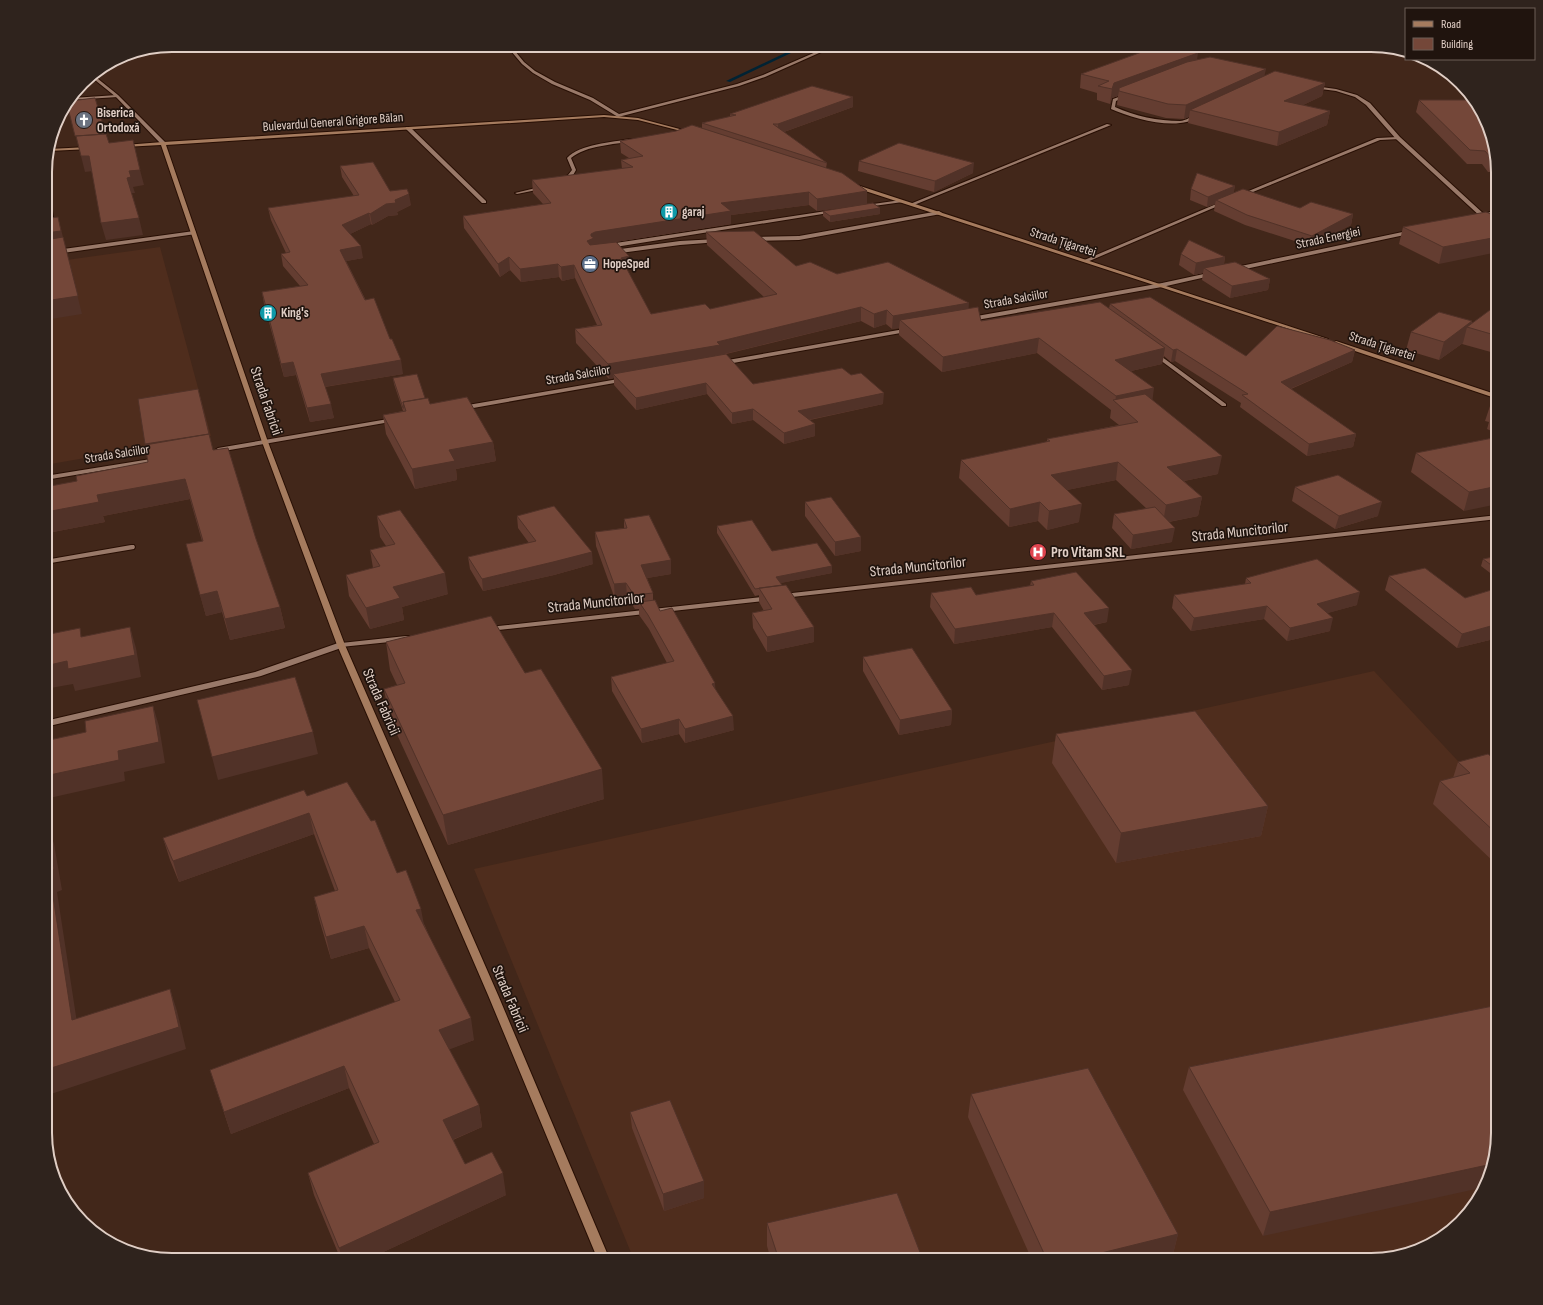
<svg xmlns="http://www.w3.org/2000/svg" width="1543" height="1305" viewBox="0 0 1543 1305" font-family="'Sofia Sans Condensed',sans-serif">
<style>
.built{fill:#4f2d1d}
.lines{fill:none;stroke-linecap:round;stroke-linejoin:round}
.stream{fill:#002334;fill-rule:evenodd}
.lane-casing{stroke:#280f04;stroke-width:2}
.street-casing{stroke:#280f04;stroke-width:2}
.secondary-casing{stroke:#280f04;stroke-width:2}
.lane{fill:#997969;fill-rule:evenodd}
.street{fill:#997969;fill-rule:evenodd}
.secondary{fill:#a57b5e;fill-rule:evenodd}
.wall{fill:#643d31}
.shaded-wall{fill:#513228}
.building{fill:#744739;stroke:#513228}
.labels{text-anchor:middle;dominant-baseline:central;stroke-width:3.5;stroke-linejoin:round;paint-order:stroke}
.far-poi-label{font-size:13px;font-weight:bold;fill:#e0cec5;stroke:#20140e;text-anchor:start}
.far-street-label{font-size:13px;fill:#e0cec5;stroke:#20140e}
.street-label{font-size:15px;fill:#e0cec5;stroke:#20140e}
.poi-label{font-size:15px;font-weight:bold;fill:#e0cec5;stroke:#20140e;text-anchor:start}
.rim{fill:none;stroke:#e0cec5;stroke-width:2}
</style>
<rect width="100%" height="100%" fill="#42271a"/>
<path class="built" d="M 160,247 L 211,436 L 45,465 L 45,263 Z
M 1374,671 L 1498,804 L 1498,1133 L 1488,1181 L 1466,1217 L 1420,1250 L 1371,1260 L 634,1260 L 474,869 Z"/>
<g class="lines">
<path class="stream" d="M 802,45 L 808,45 L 730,82 L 726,81 Z"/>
<g class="lane-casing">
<path id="lane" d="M 1314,86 L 1336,89 L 1357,95 L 1370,103 L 1400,137 L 1485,215 L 1485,217 L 1481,217 L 1396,139 L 1366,105 L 1355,97 L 1336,91 L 1313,88 L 1313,86 Z
M 1127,94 L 1130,95 L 1116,101 L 1115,107 C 1135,116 1158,121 1180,121 C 1187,121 1195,113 1200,116 C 1179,132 1134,119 1111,109 L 1113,99 Z
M 117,95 L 118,95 L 118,97 L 70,100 L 72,98 Z
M 406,127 L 410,127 L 486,201 L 486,203 L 482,203 L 406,129 Z
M 631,139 L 633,139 L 633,141 C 613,145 587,145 571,158 L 576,170 L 572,177 L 562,181 L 560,180 L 568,175 L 572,170 L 567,158 C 580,144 612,142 631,139 Z
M 544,186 L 546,186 L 546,188 L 517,194 L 515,193 Z
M 45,191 L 49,192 L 53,217 L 45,220 L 45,217 L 47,216 Z
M 939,211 L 942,213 L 941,214 L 799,240 L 754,241 L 751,239 L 754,237 L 799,236 Z
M 717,239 L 719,240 L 719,242 L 680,245 L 613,254 L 610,252 L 613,250 L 680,241 Z
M 131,545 L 134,545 L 135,547 L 134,549 L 45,564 L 45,560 Z
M 338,643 L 341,643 L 345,645 L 344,647 L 261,676 L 45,727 L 45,721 L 255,672 Z"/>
</g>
<g class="street-casing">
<path id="street" d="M 506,45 L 510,45 L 524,62 L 535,71 L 555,82 L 593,98 L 619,114 L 737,84 L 763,75 L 832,45 L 837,45 L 765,77 L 739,86 L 618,117 L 590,100 L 552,84 L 533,73 L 522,64 Z
M 92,74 L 118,95 L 165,142 L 165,144 L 161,144 L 116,97 L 90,76 Z
M 1107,124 L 1111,125 L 914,205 L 910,204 Z
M 1398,137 L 1400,137 L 1400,139 L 1380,140 L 1243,196 L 1239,195 L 1377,138 Z
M 901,200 L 903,200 L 903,202 L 866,207 L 864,206 L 866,205 Z
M 1221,202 L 1225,203 L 1087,262 L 1082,261 Z
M 1498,209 L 1498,212 L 1482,218 L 1477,217 Z
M 833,210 L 835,211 L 835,212 L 609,248 L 606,246 L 609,244 Z
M 1412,230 L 1414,231 L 1414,233 L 1236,271 L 1233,269 L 1236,267 Z
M 194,231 L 196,232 L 196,234 L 56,254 L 53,252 L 56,250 Z
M 1213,272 L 1216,274 L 1215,275 L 1162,287 L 971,321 L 968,319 L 971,317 L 1162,283 Z
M 910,328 L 912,329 L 912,331 L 722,365 L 719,363 L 722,361 Z
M 1154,351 L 1226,404 L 1226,406 L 1222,406 L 1152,354 L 1151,353 Z
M 624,378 L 627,380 L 626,381 L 462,410 L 459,408 L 462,406 Z
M 394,418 L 396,419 L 396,421 L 218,452 L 215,450 L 218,448 Z
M 157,458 L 159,459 L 159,461 L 45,480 L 45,476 Z
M 1498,515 L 1498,519 L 783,598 L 779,596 L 783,594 Z
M 770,596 L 773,596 L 774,598 L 773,600 L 489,631 L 485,629 L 489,627 Z
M 406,636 L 409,636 L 410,638 L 409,640 L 341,647 L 337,645 L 341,643 Z"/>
</g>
<g class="secondary-casing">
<path id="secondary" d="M 604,115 L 638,118 L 691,132 L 689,133 L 638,120 L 604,117 L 166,145 L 268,442 L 345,645 L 498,995 L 610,1260 L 598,1260 L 488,995 L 337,645 L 262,442 L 161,145 L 124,147 L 122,146 L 124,145 L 163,142 Z
M 88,147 L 90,147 L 90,149 L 49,151 L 49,149 Z
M 853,185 L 857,185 L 1328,339 L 1325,341 L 1323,340 L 853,187 Z
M 1336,341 L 1498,395 L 1498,399 L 1334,344 L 1333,343 Z"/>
</g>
<use href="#lane" class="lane"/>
<use href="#street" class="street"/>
<use href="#secondary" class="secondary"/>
</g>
<path class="wall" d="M 1197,60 L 1265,76 L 1325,83 L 1322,96 L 1303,105 L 1330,111 L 1327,125 L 1277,146 L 1188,123 L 1189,117 L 1184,119 L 1166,118 L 1117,105 L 1118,96 L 1112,98 L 1110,104 L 1097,100 L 1097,93 L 1080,88 L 1081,74 Z
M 853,97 L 853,107 L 784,132 L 827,163 L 826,168 L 867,191 L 867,204 L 817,211 L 809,205 L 731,215 L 731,224 L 596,245 L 629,256 L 630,269 L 627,270 L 651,314 L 710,309 L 764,297 L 707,245 L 706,232 L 796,266 L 837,274 L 968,308 L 981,321 L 1109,308 L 1110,304 L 1246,356 L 1355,350 L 1352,362 L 1291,389 L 1356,434 L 1353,447 L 1307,456 L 1240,407 L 1241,403 L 1175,361 L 1171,362 L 1164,356 L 1162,364 L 1131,371 L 1152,400 L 1218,474 L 1184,481 L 1202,497 L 1198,516 L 1169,522 L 1172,542 L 1131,549 L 1112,528 L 1114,514 L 1147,509 L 1116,480 L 1067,490 L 1079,522 L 1047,530 L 1038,521 L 1009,527 L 959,478 L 961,460 L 1047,442 L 1047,439 L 1119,425 L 1110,418 L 1111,410 L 1037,353 L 942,372 L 899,335 L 899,328 L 892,329 L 886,324 L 874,328 L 861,321 L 722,355 L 753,384 L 883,404 L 810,420 L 815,436 L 784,444 L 753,420 L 732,424 L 707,394 L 636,410 L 614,385 L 614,378 L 609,379 L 576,343 L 575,329 L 597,325 L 575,278 L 562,281 L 559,277 L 521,282 L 510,270 L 500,277 L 464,228 L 463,216 L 543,204 L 533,193 L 532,180 L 622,169 L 621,160 L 629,158 L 621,153 L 620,141 L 702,128 L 702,123 L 730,117 L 730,114 Z
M 1419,100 L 1488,123 L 1498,172 L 1488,172 L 1482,164 L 1467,164 L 1416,112 Z
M 859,161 L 973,173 L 934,192 L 858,171 Z
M 340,166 L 390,191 L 411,205 L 397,212 L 398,215 L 388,216 L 372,225 L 371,224 L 350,234 L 363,258 L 346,261 L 403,374 L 325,387 L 334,418 L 310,422 L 296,375 L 284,377 L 264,304 L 262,292 L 300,286 L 283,266 L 281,254 L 286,253 L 271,220 L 268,208 L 354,196 L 342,177 Z
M 1235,186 L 1233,193 L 1300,208 L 1353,214 L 1351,225 L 1310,246 L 1245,225 L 1214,211 L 1215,204 L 1207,207 L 1190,200 L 1191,189 Z
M 823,211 L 880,214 L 830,222 L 823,216 Z
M 1498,217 L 1439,264 L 1399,244 L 1403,227 Z
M 1181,254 L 1225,257 L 1224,264 L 1270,279 L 1268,290 L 1230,298 L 1202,280 L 1203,273 L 1194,275 L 1179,265 Z
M 1498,308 L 1498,354 L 1462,344 L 1463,343 L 1439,360 L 1406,350 L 1411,332 L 1472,321 L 1472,323 Z
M 393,378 L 425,398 L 430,404 L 493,442 L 496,461 L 456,469 L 457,480 L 415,489 L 386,434 L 383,415 L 403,411 L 394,384 Z
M 1498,398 L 1498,434 L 1487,429 L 1489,422 L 1485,421 L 1491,403 Z
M 1498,437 L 1464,511 L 1411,472 L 1416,453 Z
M 213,450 L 256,539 L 280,607 L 285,628 L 230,640 L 222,612 L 206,616 L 186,544 L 202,541 L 190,499 L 103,516 L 105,522 L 53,532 L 77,481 Z
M 1295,487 L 1378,516 L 1335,529 L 1292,501 Z
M 805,502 L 861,537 L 861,551 L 835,556 L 805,516 Z
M 377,516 L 448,594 L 402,607 L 404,620 L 370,629 L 349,596 L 346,575 L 373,568 L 370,550 L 386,546 L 380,537 Z
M 517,516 L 593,564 L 554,575 L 483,591 L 470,569 L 468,557 L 529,543 L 518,528 Z
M 624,519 L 671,574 L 647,578 L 653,593 L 653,600 L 660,611 L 715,689 L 734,730 L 685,743 L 679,734 L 642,743 L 612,691 L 611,677 L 667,663 L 649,629 L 639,615 L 639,609 L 635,609 L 627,597 L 615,599 L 596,546 L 595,532 L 624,528 Z
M 717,526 L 772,551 L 832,573 L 780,583 L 814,627 L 814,642 L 767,652 L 753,628 L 752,613 L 764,611 L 759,602 L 759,595 L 755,596 L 717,533 Z
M 1498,556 L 1498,579 L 1481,566 L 1483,559 Z
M 1389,576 L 1465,598 L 1498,588 L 1498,638 L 1457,648 L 1385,590 Z
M 1246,578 L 1357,605 L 1327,613 L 1330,631 L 1287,641 L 1264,619 L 1191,631 L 1172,608 L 1174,595 L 1245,584 Z
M 1031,581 L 1107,622 L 1094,625 L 1129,685 L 1102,690 L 1052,627 L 954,644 L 930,607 L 931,593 L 976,595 L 1030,586 Z
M 386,642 L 525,673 L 604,799 L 448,845 L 389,717 L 384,689 L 397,685 L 390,670 Z
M 863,657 L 952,710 L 951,725 L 899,735 L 863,671 Z
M 1056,734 L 1268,806 L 1261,836 L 1116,863 L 1052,763 Z
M 1458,762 L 1498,762 L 1498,866 L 1433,804 L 1440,781 L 1453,778 Z
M 307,796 L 397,873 L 425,926 L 474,1040 L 449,1049 L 479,1105 L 482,1127 L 453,1140 L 465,1164 L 506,1195 L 366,1260 L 341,1260 L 314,1195 L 308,1173 L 374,1144 L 349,1088 L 231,1134 L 210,1070 L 395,1002 L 369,948 L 331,959 L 319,919 L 314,897 L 335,891 L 314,834 L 179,882 L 170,860 L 163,838 Z
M 1498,1005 L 1263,1236 L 1183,1090 L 1189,1067 Z
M 971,1094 L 1178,1234 L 1172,1258 L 1165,1260 L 1032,1260 L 968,1117 Z
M 630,1112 L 704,1198 L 664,1211 L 632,1128 Z
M 767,1223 L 923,1260 L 771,1260 L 767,1246 Z"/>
<path class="shaded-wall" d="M 1198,53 L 1196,67 L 1119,91 L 1118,96 L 1112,98 L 1110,104 L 1112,89 L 1114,83 Z
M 1266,69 L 1263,82 L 1190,110 L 1189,117 L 1184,119 L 1186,105 Z
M 1325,83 L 1322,96 L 1282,115 L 1284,101 Z
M 853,97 L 853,107 L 778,134 L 778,124 Z
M 1330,111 L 1327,125 L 1277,146 L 1279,132 Z
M 81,156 L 89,156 L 93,171 L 85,172 Z
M 974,163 L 973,173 L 934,192 L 935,181 Z
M 140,170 L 144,185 L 133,187 L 135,193 L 131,193 L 127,178 L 129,171 Z
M 1235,186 L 1233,197 L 1216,200 L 1215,204 L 1207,207 L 1208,197 Z
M 867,191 L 867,204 L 817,211 L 817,199 Z
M 809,192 L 809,205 L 731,215 L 731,224 L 596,245 L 595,251 L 587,241 L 591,234 L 595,232 L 721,203 Z
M 409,194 L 411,205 L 397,212 L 398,215 L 388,216 L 372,225 L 370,214 L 386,204 Z
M 880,208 L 880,214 L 830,222 L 830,216 Z
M 369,213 L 371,224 L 344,237 L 342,225 Z
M 1353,214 L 1351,225 L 1310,246 L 1312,236 Z
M 58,217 L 82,314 L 45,320 L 45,233 Z
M 139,218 L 143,235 L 106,240 L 101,223 Z
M 1498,237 L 1498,252 L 1439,264 L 1443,247 Z
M 361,246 L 363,258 L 342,262 L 340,250 Z
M 629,256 L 630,269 L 622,271 L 621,258 Z
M 509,257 L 510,270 L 500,277 L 498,264 Z
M 1225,257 L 1223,269 L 1204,268 L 1203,273 L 1194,275 L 1196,263 Z
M 558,264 L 559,277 L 521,282 L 520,269 Z
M 574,265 L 575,278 L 562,281 L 561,267 Z
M 1270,279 L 1268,290 L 1230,298 L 1232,286 Z
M 969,303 L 968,316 L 900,320 L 899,328 L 892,329 L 893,316 Z
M 861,307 L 861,321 L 720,355 L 613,374 L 614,378 L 609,379 L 608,364 L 717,342 Z
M 887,310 L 886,324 L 874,328 L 874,314 Z
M 1472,321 L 1470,328 L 1467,327 L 1463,343 L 1439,360 L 1444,342 Z
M 1039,338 L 1037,353 L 942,372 L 943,357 Z
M 1165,348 L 1162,364 L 1113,375 L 1115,360 Z
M 1177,349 L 1175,361 L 1171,362 L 1173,350 Z
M 1355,350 L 1352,362 L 1278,394 L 1281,382 Z
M 401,360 L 403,374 L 323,387 L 321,374 Z
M 293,362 L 296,375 L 284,377 L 281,364 Z
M 706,383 L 707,394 L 636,410 L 636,398 Z
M 1154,388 L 1152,404 L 1115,403 L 1116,396 Z
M 884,393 L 883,404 L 798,422 L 798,411 Z
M 331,404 L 334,418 L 310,422 L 307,408 Z
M 753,409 L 753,420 L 732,424 L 732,413 Z
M 815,424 L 815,436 L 784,444 L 784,433 Z
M 1356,434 L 1353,447 L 1307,456 L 1309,444 Z
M 493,442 L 496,461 L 456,469 L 457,480 L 415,489 L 412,469 L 449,450 Z
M 1222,456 L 1218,474 L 1164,485 L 1167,467 Z
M 1118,462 L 1116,480 L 1048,494 L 1051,475 Z
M 185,479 L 190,499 L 103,516 L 105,522 L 53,532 L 46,512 L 97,495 Z
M 1498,486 L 1498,504 L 1464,511 L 1469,492 Z
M 1202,497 L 1198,516 L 1163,523 L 1166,505 Z
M 1040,502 L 1038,521 L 1009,527 L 1010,509 Z
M 1382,502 L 1378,516 L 1335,529 L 1339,516 Z
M 1082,504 L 1079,522 L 1047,530 L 1049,511 Z
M 1175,528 L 1172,542 L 1131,549 L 1133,535 Z
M 861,537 L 861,551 L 835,556 L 835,542 Z
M 592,552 L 593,564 L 554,575 L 483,591 L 482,579 Z
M 671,560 L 671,574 L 642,579 L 641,565 Z
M 832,566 L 832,573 L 776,584 L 776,577 Z
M 445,573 L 448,594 L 402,607 L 404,620 L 370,629 L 366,608 L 393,587 Z
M 626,583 L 627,597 L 615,599 L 614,584 Z
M 217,591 L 222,612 L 206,616 L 200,595 Z
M 1360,592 L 1357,605 L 1314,617 L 1317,604 Z
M 1267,606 L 1264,619 L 1191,631 L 1194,618 Z
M 280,607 L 285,628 L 230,640 L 225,619 Z
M 1109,608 L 1107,622 L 1082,627 L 1084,613 Z
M 1054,613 L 1052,627 L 954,644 L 955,629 Z
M 1333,618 L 1330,631 L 1287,641 L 1290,628 Z
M 1498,624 L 1498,638 L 1457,648 L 1462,634 Z
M 130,627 L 136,648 L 141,677 L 75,691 L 73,684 L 45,689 L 45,666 Z
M 814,627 L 814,642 L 767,652 L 767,637 Z
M 1132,670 L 1129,685 L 1102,690 L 1104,676 Z
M 715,683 L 716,697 L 712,684 Z
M 153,706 L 159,726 L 165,763 L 124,772 L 125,781 L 45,799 L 45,776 L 118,751 Z
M 952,710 L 951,725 L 899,735 L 900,720 Z
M 733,716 L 734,730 L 685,743 L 685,729 Z
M 679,719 L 679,734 L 642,743 L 641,729 Z
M 313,732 L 318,754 L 218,780 L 212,757 Z
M 602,769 L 604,799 L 448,845 L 443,815 Z
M 1268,806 L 1261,836 L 1116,863 L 1121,833 Z
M 309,813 L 314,834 L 179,882 L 173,861 Z
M 47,823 L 54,844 L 62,890 L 57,892 L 80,1042 L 72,1020 L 49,870 Z
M 421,909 L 425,930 L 416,910 Z
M 364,926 L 369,948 L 331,959 L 326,937 Z
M 170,989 L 177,1011 L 186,1049 L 45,1096 L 45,1070 Z
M 471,1018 L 474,1040 L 443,1052 L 439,1030 Z
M 344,1066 L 349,1088 L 231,1134 L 224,1112 Z
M 479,1105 L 482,1127 L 447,1142 L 443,1120 Z
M 1492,1164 L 1488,1181 L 1485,1187 L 1263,1236 L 1270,1212 Z
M 503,1173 L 506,1195 L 366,1260 L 343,1260 L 339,1248 Z
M 704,1181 L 704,1198 L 664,1211 L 663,1194 Z
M 1178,1234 L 1172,1258 L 1165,1260 L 1073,1260 Z"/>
<path class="building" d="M 1161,45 L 1198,53 L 1114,83 L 1112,89 L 1098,86 L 1109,81 L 1081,74 Z
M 1210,57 L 1266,69 L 1186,105 L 1168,104 L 1119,91 L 1119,88 L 1187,62 Z
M 1275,71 L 1325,83 L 1284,101 L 1330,111 L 1279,132 L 1190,110 Z
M 812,86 L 853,97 L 778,124 L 773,124 L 827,163 L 702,123 L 736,115 L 730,114 Z
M 95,98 L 106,134 L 75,136 L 67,104 L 70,101 Z
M 1419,100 L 1471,100 L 1488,123 L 1495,159 L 1492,159 L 1485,151 L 1470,150 Z
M 692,125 L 842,173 L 867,191 L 817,199 L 809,192 L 721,203 L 731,211 L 595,232 L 591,234 L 591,236 L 594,238 L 587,241 L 590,245 L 616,242 L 629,256 L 621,258 L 651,314 L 705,304 L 710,309 L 777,294 L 706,232 L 754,231 L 796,266 L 810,262 L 837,274 L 888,262 L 969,303 L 893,316 L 887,310 L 874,314 L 861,307 L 717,342 L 720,345 L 608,364 L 575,329 L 602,325 L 574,265 L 561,267 L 558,264 L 520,269 L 509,257 L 498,264 L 463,216 L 551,203 L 532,180 L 633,167 L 621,160 L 643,156 L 620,141 L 676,131 Z
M 106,134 L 109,143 L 133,140 L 140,170 L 129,171 L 131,177 L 127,178 L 139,218 L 101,223 L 89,156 L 81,156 L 76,136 Z
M 899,143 L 974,163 L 935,181 L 859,161 Z
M 373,162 L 390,191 L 407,189 L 409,194 L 395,200 L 396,203 L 386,204 L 370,214 L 369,213 L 342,225 L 361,246 L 340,250 L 365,300 L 374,298 L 390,339 L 392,339 L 401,360 L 321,374 L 331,404 L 307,408 L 293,362 L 281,364 L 262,292 L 308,285 L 281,254 L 290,252 L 268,208 L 359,195 L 340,166 Z
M 1197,173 L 1235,186 L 1208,197 L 1191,189 Z
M 1243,189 L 1300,208 L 1311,202 L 1353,214 L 1312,236 L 1247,215 L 1216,200 Z
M 873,203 L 880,208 L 830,216 L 823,211 Z
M 1486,212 L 1498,217 L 1498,237 L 1443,247 L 1403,227 Z
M 58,217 L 61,231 L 45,233 L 45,219 Z
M 63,237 L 78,296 L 45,301 L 45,240 Z
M 1189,240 L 1225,257 L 1196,263 L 1181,254 Z
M 1235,262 L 1270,279 L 1232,286 L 1204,268 Z
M 1150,297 L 1246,356 L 1277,326 L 1330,340 L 1355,350 L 1281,382 L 1356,434 L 1309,444 L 1242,395 L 1248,394 L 1177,349 L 1173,350 L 1110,304 Z
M 1100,302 L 1165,348 L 1115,360 L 1154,388 L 1116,396 L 1039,338 L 943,357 L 900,320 L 978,307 L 981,321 Z
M 1494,307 L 1498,308 L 1498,336 L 1467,327 Z
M 1439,312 L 1472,321 L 1444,342 L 1411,332 Z
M 726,354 L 753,384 L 842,368 L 851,375 L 861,373 L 884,393 L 798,411 L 815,424 L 784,433 L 753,409 L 732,413 L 706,383 L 636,398 L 613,374 Z
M 417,374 L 425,398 L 403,402 L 404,408 L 403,408 L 393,378 Z
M 198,389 L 209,434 L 145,444 L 138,399 Z
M 1145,394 L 1222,456 L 1167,467 L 1202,497 L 1166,505 L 1118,462 L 1051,475 L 1082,504 L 1049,511 L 1040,502 L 1010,509 L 961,460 L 1050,441 L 1047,439 L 1138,422 L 1113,400 Z
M 467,397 L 493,442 L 449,450 L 455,461 L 412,469 L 383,415 L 406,411 L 403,402 L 428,398 L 430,404 Z
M 1498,398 L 1498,405 L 1491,403 Z
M 1498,408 L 1498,413 L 1492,411 Z
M 209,434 L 213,450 L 228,448 L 256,539 L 280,607 L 225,619 L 217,591 L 200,595 L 186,544 L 203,541 L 185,479 L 97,495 L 99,502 L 46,512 L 45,504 L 45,487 L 77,481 L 76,476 L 148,462 L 145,445 Z
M 1498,437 L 1498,486 L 1469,492 L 1416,453 Z
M 1338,475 L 1382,502 L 1339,516 L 1295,487 Z
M 831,497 L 861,537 L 835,542 L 805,502 Z
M 554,506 L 592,552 L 553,562 L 482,579 L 468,557 L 536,541 L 517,516 Z
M 1155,507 L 1175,528 L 1133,535 L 1114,514 Z
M 400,510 L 445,573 L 393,587 L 400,598 L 366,608 L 346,575 L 380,566 L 370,550 L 395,544 L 377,516 Z
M 649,515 L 671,560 L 641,565 L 653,593 L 634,595 L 626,583 L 614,584 L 595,532 L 627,528 L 624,519 Z
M 752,520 L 772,551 L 817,543 L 832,566 L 776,577 L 782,585 L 755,589 L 717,526 Z
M 1498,556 L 1498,570 L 1483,559 Z
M 1317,559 L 1360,592 L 1317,604 L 1333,618 L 1290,628 L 1267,606 L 1194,618 L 1174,595 L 1251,583 L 1246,578 Z
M 1425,568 L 1465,598 L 1498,588 L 1498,624 L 1462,634 L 1389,576 Z
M 1076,572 L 1109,608 L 1084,613 L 1132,670 L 1104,676 L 1054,613 L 955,629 L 931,593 L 971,587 L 976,595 L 1034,585 L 1031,581 Z
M 786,585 L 814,627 L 767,637 L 752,613 L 772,609 L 759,588 Z
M 655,600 L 660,611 L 672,608 L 715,683 L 712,684 L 733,716 L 685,729 L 679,719 L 641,729 L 611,677 L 674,661 L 648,615 L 639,602 Z
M 491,616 L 525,673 L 541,669 L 602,769 L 443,815 L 384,689 L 405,683 L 386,642 Z
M 130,627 L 135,655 L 68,669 L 67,661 L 45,666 L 45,635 L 80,628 L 81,637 Z
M 912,648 L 952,710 L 900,720 L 863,657 Z
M 295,677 L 313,732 L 212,757 L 197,700 Z
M 153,706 L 159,742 L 118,751 L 119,760 L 45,776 L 45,741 L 86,732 L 85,721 Z
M 1195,711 L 1268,806 L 1121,833 L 1056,734 Z
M 1488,754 L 1498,762 L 1498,835 L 1440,781 L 1470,773 L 1458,762 Z
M 347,782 L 371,821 L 375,820 L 397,873 L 406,870 L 421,909 L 416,910 L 471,1018 L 439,1030 L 479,1105 L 443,1120 L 465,1164 L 492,1152 L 503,1173 L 339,1248 L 308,1173 L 379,1142 L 344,1066 L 224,1112 L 210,1070 L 400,1000 L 364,926 L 326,937 L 314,897 L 338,890 L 309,813 L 173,861 L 163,838 L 304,790 L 307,796 Z
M 47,823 L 54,869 L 49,870 L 72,1020 L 170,989 L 179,1027 L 45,1070 L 45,824 Z
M 1498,1005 L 1498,1133 L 1492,1164 L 1270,1212 L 1189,1067 Z
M 1088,1068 L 1178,1234 L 1073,1260 L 1047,1260 L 971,1094 Z
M 670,1100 L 704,1181 L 663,1194 L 630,1112 Z
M 897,1193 L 923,1260 L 779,1260 L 767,1223 Z"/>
<defs>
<g id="church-disc" transform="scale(0.9)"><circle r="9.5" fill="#6b7280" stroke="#20140e"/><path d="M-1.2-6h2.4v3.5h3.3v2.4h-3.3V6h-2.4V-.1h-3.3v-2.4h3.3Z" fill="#fff"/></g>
<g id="building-disc" transform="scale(0.9)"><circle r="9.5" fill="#0f9aa8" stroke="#20140e"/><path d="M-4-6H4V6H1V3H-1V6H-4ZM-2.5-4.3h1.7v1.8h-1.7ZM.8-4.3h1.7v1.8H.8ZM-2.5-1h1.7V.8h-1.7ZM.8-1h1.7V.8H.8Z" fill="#fff"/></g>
<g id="office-disc" transform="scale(0.9)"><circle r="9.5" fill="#5c6f8a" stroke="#20140e"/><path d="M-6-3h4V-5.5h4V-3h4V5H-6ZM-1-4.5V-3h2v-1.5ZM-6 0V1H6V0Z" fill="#fff"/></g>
<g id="hospital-disc" transform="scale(0.9)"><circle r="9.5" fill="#e0444e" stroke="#20140e"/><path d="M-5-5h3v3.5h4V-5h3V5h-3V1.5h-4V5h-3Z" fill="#fff"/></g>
</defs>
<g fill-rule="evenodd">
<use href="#church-disc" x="84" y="120"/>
<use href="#building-disc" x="669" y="212"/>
<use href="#office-disc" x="590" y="264"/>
<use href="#building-disc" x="268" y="313"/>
<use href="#hospital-disc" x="1038" y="552"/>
</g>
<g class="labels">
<g class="far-poi-label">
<text x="97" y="113">Biserica<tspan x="97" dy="15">Ortodoxă</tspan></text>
<text x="682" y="212">garaj</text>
<text x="603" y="264">HopeSped</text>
<text x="281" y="313">King's</text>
</g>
<g class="far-street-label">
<text transform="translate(333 122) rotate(-4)">Bulevardul General Grigore Bălan</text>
<text transform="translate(1328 238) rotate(-12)">Strada Energiei</text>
<text transform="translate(1063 242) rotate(18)">Strada Țigaretei</text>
<text transform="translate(1016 299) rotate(-10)">Strada Salciilor</text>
<text transform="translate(1382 346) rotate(18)">Strada Țigaretei</text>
<text transform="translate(578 375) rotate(-10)">Strada Salciilor</text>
<text transform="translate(117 454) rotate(-9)">Strada Salciilor</text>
</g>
<g class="street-label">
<text transform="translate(266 401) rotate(71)">Strada Fabricii</text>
<text transform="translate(1240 532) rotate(-6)">Strada Muncitorilor</text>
<text transform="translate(918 567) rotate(-6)">Strada Muncitorilor</text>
<text transform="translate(596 603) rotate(-6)">Strada Muncitorilor</text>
<text transform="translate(381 702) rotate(66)">Strada Fabricii</text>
<text transform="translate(510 999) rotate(67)">Strada Fabricii</text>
</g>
<g class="poi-label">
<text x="1051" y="552">Pro Vitam SRL</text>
</g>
</g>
<path d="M0 0H1543V1305H0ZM172 52H1371A120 120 0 0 1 1491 172V1133A120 120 0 0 1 1371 1253H172A120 120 0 0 1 52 1133V172A120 120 0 0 1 172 52Z" fill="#2f231d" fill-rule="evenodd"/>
<path class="rim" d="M172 52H1371A120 120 0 0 1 1491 172V1133A120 120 0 0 1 1371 1253H172A120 120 0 0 1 52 1133V172A120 120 0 0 1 172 52Z"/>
<rect x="1405" y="8" width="130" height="52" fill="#20140e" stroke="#6d5e57"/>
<rect x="1413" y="21" width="20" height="6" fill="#a57b5e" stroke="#6d5e57"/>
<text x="1441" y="28" font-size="12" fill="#e0cec5">Road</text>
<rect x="1413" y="38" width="20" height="12" fill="#744739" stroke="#6d5e57"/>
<text x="1441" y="48" font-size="12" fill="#e0cec5">Building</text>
</svg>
